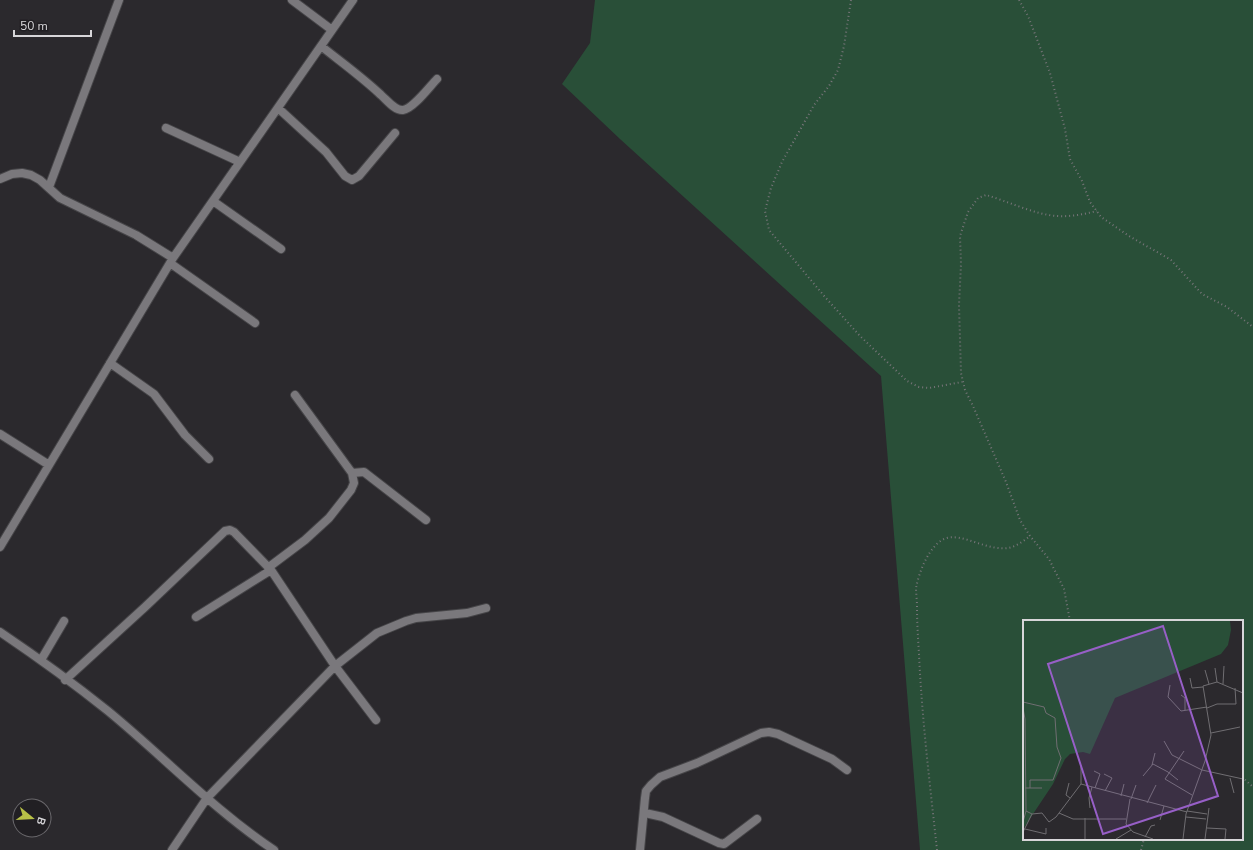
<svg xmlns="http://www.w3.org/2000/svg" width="1253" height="850" viewBox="0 0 1253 850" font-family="'Nunito Sans',sans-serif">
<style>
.green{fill:#294f38;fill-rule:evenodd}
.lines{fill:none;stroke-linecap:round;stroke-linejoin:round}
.street-casing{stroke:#464548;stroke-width:10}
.path{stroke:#777579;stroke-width:2;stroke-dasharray:1 3;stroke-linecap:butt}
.street{stroke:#7a787c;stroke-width:8}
.inset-road{fill:none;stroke:#706e72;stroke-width:1}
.view{fill:#975fc7;fill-opacity:0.15;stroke:#975fc7;stroke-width:2}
.inset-edge{fill:none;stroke:#d7d6d9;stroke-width:2}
</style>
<rect width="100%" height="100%" fill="#2b292d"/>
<path class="green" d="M 595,0 L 1253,0 L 1253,850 L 920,850 L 881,376 L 620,139 L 562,84 L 590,43 ZM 1024,621 L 1242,621 L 1242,839 L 1024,839 Z"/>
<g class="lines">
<g class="street-casing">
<path id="street" d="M 292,0 L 332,30
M 321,46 C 341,62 362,77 381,95 C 387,100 395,111 403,110 C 413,109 430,86 437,79
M 278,108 L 326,152 L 345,176 L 352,180 L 359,176 L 395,133
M 166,128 L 240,162
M 0,179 L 12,174 L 22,173 L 31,175 L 40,180 L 60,198 L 136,235 L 173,258
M 49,187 L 119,0
M 213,201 L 281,249
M 170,263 L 255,323
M 110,363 L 154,394 L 185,435 L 209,459
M 0,434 L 49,465
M 352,473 L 364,472 L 426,520
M 0,547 L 173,258 L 353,0
M 269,567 L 305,540 L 329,518 L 351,490 L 354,483 L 352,473 L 295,395
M 196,617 L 271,570
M 0,632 C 37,657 73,683 108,711 C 164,757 214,810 274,850
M 41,660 L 64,621
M 65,680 L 145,607 L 225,531 L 230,530 L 234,532 L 271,570 L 335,666 L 376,720
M 645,813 L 663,817 L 719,843 L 724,844 L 728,841 L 757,819
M 172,850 L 207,798 L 335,666 L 377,633 L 406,621 L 416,618 L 467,613 L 486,608
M 640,850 L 645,798 L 646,791 L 651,785 L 660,777 L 697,763 L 761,733 L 769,732 L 778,734 L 832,759 L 847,770"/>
</g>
<path class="path" d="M 851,0 L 844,46 L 838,70 L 829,86 L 814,105 L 782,162 L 771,188 L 765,211 L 769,230 L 825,297 L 860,336 L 907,381 L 919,387 L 929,388 L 962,382
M 1019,0 L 1028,16 L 1050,73 L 1065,129 L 1070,159 L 1082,181 L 1090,202 L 1101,217 L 1129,236 L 1171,260 L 1202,294 L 1227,307 L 1253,327
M 1070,621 L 1064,589 L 1049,559 L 1030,536 L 1020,520 L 1006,482 L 973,406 L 965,390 L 961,373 L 959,305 L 961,264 L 960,236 L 968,212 L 978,198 L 986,195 C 1007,201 1036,215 1057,216 C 1071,217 1084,214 1097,211
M 1242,777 L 1253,787
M 937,850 C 930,785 922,720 919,654 C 918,638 917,622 917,606 C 917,600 916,593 916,588 C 919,572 929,546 944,539 C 962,531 990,554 1012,547 C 1018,545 1025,540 1030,536
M 1141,850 L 1144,839"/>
<use href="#street" class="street"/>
</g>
<g transform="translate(1023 620)">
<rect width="220" height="220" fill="#2b292d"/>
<path d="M 0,1 L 207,1 L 208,10 L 205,25 L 198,34 L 92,78 L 67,134 L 60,132 L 47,134 L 42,139 L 30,164 L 0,209 Z" fill="#294f38"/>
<path class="inset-road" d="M 182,50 L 186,64M 167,58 L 169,68 L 180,67M 194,62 L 220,73M 200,64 L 201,46M 147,65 L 145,77 L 158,91 L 184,87M 158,75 L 162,78 L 162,90M 0,82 L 21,87 L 23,93 L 32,98 L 34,127 L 38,138 L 30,160 L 7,160 L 7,168M 0,88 L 2,99 L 3,191 L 0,202M 184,88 L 194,84 L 213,84 L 212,68M 188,113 L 217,107M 141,121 L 149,135 L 179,150 L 220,159M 161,131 L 142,159 L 169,175M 129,145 L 132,133M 71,151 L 77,154 L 72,168M 145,152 L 155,160M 81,154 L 89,158 L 82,171M 120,156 L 130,144 L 145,152M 207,158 L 211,173M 46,163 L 43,175 L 47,178M 58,164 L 58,147M 2,168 L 19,168M 98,176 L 101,164M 107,179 L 103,204 L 110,212 L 130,219M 108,179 L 113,165M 124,183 L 133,165M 67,188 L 66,178 L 69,167M 3,191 L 9,194 L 19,193 L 26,202 L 33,197 L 58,164 L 164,192M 164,191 L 184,194M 36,193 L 50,199 L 103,199M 163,197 L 183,199M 62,198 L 62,219M 137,200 L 141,186M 184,208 L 203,209 L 202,219M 2,209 L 23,214 L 23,208M 0,212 L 9,194M 122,217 L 128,206 L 132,205M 93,219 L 108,210M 160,219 L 163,194 L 182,141 L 188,115 L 180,66 L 194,62 L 192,48M 182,219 L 186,188"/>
<path class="view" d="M 140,6 L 195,176 L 80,214 L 25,44 Z"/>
<rect width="220" height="220" class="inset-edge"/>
</g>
<g transform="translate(32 818) rotate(108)"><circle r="19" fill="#211f23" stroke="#6a686c"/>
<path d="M0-3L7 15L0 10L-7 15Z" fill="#b8c147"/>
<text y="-6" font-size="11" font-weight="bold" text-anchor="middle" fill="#d7d6d9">B</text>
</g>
<path d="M14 30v6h77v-6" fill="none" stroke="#d7d6d9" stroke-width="2"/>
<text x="20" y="30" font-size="12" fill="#d7d6d9" stroke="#211f23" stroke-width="3" paint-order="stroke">50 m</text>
</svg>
